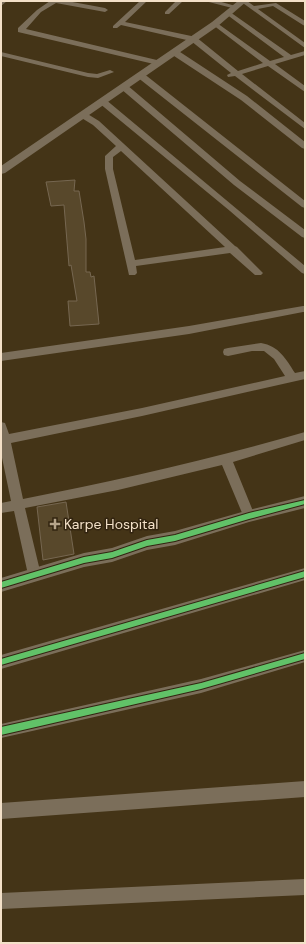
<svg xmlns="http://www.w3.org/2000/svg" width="306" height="944" viewBox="0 0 306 944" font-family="'DM Sans',sans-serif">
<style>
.building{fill:#58482b;stroke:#766751}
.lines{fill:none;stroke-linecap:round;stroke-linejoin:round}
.minor{fill:#7b6e5a;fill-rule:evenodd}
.tertiary{fill:#7b6e5a;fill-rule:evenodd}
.cycleway-casing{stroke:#322410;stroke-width:2}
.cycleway{fill:#61c268;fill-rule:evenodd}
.poi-dot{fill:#b6a48a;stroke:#322410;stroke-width:1.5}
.labels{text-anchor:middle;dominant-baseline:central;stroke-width:3;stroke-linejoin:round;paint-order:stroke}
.poi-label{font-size:14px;fill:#f3e0c8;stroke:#322410;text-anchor:start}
</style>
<rect width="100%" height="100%" fill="#443417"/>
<path class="building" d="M 75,180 L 74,191 L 79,191 L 84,222 L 86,239 L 86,272 L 90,272 L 91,277 L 94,276 L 99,324 L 70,326 L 68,301 L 77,301 L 71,265 L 69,266 L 64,205 L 51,206 L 46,182 Z
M 66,502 L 74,554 L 43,560 L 37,507 Z"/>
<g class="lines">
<path class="minor" d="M 1,1 L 7,1 L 1,6 Z
M 50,1 L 67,1 L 105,8 L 108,10 L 105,12 L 56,3 L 41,12 L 26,29 L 161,61 L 162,63 L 158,65 L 18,32 L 18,28 L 37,10 Z
M 140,1 L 147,1 L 125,22 L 196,37 L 238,71 L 263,63 L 213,25 L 213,23 L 217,23 L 270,61 L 284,57 L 226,14 L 226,12 L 230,12 L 291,55 L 305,51 L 305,55 L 275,64 L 305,86 L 305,92 L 268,66 L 242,74 L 305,123 L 305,129 L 235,76 L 228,77 L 227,75 L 231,73 L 191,41 L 121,25 L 117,28 L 113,28 L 113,26 Z
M 176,1 L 183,1 L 169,14 L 165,14 L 165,12 Z
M 205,1 L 218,1 L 239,7 L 236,9 Z
M 240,1 L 247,1 L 254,6 L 276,3 L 305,21 L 305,26 L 303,25 L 273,6 L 258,9 L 305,43 L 305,48 Z
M 171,50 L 177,50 L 247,96 L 305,142 L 305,149 L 302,148 L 241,100 L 171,54 Z
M 1,52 L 88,73 L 97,74 L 110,70 L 114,72 L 98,78 L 88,77 L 1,56 Z
M 137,73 L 143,73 L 305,201 L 305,208 L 302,207 L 137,77 Z
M 121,85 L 127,85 L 240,181 L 305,230 L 305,238 L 302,237 L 234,185 L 121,89 Z
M 99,99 L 105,99 L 305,266 L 305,274 L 302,273 L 230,211 L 99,103 Z
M 80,113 L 86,113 L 99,121 L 235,246 L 237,247 L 263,273 L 261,275 L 255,275 L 230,253 L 136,266 L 137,273 L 135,275 L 129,275 L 105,169 L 105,156 L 116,146 L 93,125 L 80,117 ZM 121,151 L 225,247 L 135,260 L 113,169 L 113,157 Z
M 303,306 L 305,306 L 305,312 L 303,312 L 189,334 L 1,361 L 1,353 L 189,326 Z
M 261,343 C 279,346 286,359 295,373 L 305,371 L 305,379 L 142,416 L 11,443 L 23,499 C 119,480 212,459 305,432 L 305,440 L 233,462 L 255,516 L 253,520 L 249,521 L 245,520 L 222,465 L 118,490 L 25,508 L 41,575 L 39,579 L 34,581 L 29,579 L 14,511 L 1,513 L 1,503 L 11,501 L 1,453 L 1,422 L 5,423 L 9,434 L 142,408 L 285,376 L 274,359 L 264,351 L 252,351 L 228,356 L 224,355 L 223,352 L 224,349 L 228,348 Z
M 305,568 L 305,580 L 1,669 L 1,655 Z
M 305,650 L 305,662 L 201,693 L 1,738 L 1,724 L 201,679 Z
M 305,781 L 305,797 L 1,819 L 1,803 Z
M 305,879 L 305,895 L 1,909 L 1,893 Z"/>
<path class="tertiary" d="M 238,1 L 247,1 L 218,26 L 5,173 L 1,174 L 1,166 L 212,22 Z
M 305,496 L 305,508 L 249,522 L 175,545 L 147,550 L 112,562 L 84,567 L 1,592 L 1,578 L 84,553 L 112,548 L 147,536 L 175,531 L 249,510 Z"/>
<g class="cycleway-casing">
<path id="cycleway" d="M 305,500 L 305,504 L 249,519 L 175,541 L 147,546 L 112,558 L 84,563 L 1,588 L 1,582 L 84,557 L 112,552 L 147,540 L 175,535 L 249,513 Z
M 305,571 L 305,577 L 1,665 L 1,659 Z
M 305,653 L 305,659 L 201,689 L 1,735 L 1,727 L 201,683 Z"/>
</g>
<use href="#cycleway" class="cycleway"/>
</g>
<path class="poi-dot" d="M53 518h4v4h4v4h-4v4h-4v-4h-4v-4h4z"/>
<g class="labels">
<g class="poi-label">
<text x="64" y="524">Karpe Hospital</text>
</g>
</g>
<rect width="306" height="944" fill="none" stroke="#f3e0c8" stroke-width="4"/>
</svg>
